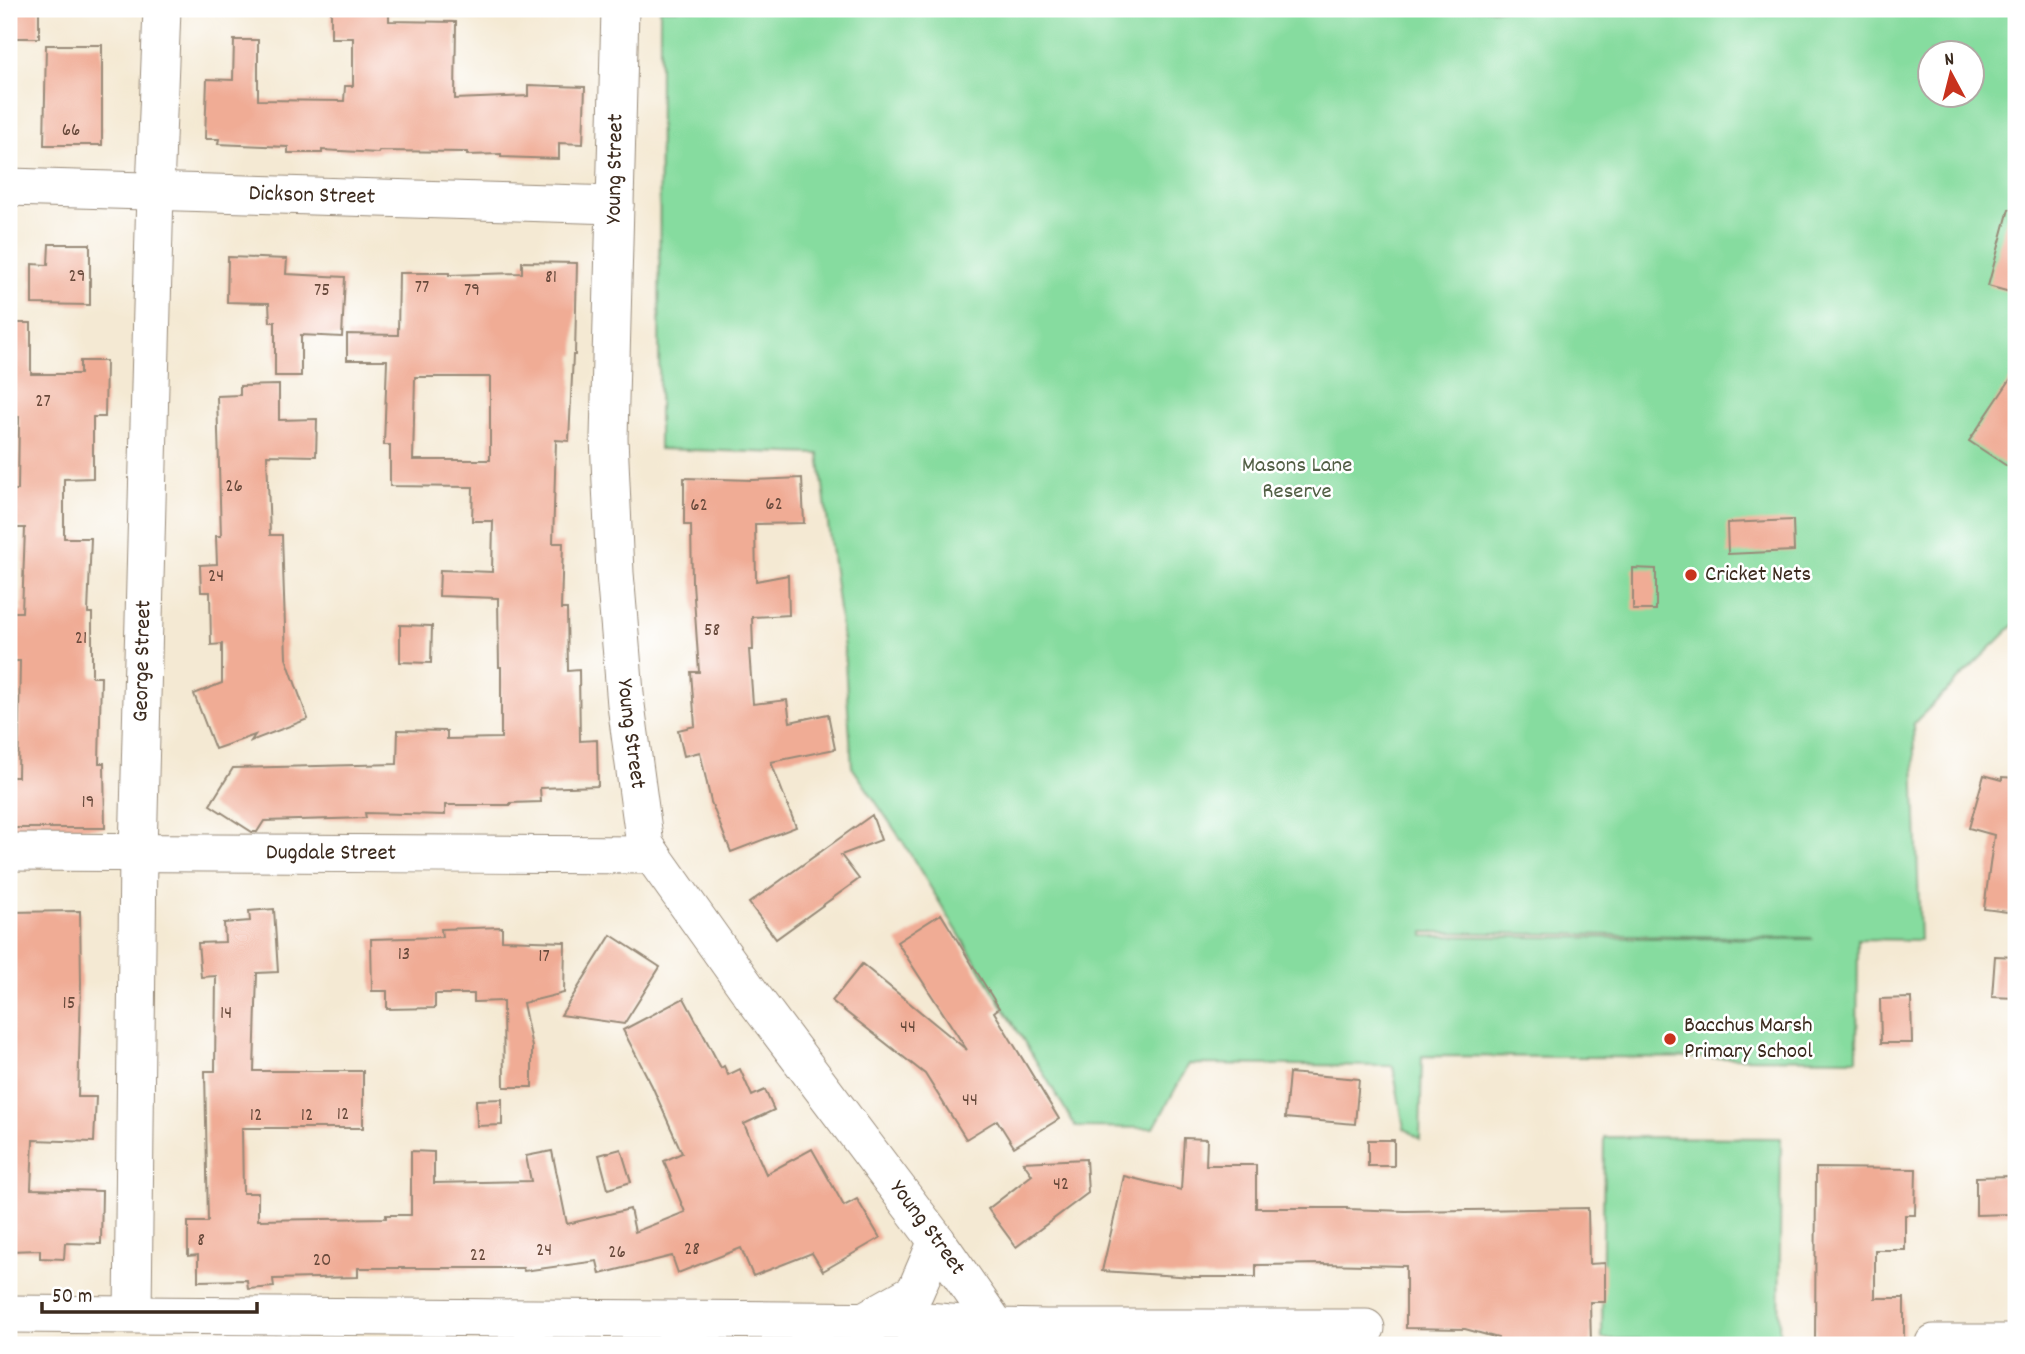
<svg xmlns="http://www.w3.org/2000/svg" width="2025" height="1354" viewBox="0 0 2025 1354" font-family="Dekko,sans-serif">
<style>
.green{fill:#86dc9f;stroke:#60835e;stroke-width:2;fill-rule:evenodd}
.building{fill:#f0ac95;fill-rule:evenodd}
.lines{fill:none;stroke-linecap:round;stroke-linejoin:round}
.minor-casing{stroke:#988a78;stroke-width:39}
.minor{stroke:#fff;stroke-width:37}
.poi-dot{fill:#c8321e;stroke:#fff;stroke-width:2.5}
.labels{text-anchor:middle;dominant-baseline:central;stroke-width:5;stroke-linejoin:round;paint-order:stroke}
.number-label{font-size:19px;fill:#684a3c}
.street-label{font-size:23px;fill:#3b2a1e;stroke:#fff}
.park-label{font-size:23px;fill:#525f45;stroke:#fff}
.poi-label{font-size:23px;fill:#3b2a1e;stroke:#fff;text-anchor:start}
</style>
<rect width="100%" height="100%" fill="#fff"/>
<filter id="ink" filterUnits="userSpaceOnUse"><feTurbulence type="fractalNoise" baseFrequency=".0143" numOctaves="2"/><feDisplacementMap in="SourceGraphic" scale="14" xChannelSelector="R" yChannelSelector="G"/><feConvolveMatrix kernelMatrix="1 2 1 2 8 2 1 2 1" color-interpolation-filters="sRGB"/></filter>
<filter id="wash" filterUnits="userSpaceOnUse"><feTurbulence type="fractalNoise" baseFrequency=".00686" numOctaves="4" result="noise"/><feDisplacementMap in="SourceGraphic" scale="28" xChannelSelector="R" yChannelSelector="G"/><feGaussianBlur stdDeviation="1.57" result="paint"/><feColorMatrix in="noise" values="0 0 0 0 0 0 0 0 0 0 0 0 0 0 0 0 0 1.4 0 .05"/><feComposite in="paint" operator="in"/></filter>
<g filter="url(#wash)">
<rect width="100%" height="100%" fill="#f4e9d3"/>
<path class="green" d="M 660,9 L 2016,9 L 2016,623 L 1913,724 L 1920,940 L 1858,939 L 1857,1059 L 1422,1056 L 1420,1139 L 1404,1128 L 1393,1066 L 1189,1064 L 1154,1128 L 1076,1127 L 903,842 L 852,767 L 844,649 L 819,454 L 659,449 ZM 1930,52 L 1972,52 L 1972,94 L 1930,94 ZM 1424,932 L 1811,938 L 1812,939 L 1424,936 Z
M 1604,1137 L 1781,1138 L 1779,1341 L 1602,1339 Z"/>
<g id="blocks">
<path class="building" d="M 9,9 L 39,9 L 39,38 L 9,38 Z
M 331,9 L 389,9 L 389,21 L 456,22 L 455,99 L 528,96 L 528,85 L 585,87 L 583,144 L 559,143 L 559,159 L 501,157 L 501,154 L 467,155 L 467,152 L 379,151 L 378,153 L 322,150 L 322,153 L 288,153 L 288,147 L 218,144 L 219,139 L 205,139 L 207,79 L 233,80 L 234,40 L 258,40 L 258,100 L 344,101 L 345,86 L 353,86 L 353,38 L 331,38 Z
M 46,45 L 102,45 L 102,145 L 44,145 Z
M 2009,209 L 2016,210 L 2016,269 L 2010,292 L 1988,286 Z
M 49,244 L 90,244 L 90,305 L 32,304 L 32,264 L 48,265 Z
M 228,257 L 287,259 L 286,274 L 345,277 L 342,337 L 301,335 L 301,376 L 275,376 L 275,322 L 270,322 L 269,303 L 227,302 Z
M 522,262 L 577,263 L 575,355 L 573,355 L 569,441 L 556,440 L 553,543 L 563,543 L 561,609 L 567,609 L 568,671 L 579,670 L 580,741 L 597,740 L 598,786 L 540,788 L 541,802 L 510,803 L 510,805 L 445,805 L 445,815 L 365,813 L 366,818 L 264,821 L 257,832 L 252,832 L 210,805 L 233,768 L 397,764 L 398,730 L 447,731 L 447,739 L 501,738 L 501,667 L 499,667 L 498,598 L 439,596 L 440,570 L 492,572 L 493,521 L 472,521 L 473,487 L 390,486 L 390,445 L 384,445 L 387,360 L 347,360 L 347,334 L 398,335 L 399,273 L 449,273 L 449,275 L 522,273 ZM 415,377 L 490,377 L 490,460 L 413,460 Z
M 9,323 L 31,323 L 31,374 L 80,374 L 80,361 L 106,361 L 105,417 L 93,417 L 93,478 L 64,479 L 64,538 L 91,538 L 88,613 L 92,613 L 92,677 L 101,677 L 99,763 L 104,763 L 105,828 L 9,828 L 9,777 L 18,777 L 20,661 L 9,661 L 9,612 L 22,612 L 25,528 L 9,528 L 9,490 L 18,490 L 19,417 L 9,417 Z
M 2016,371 L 2016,472 L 1969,441 Z
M 279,385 L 279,420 L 317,419 L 316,456 L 267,455 L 270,535 L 282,535 L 286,658 L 308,719 L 251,741 L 255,735 L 215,749 L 194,694 L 222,683 L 222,644 L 211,645 L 210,592 L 201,592 L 200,565 L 217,564 L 216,536 L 221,536 L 217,396 L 240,395 L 240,386 Z
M 684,478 L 752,480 L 802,478 L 804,523 L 755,524 L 756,581 L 788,575 L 789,615 L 752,617 L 753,650 L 749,650 L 753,704 L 787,700 L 790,722 L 828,714 L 835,749 L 771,762 L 796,827 L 731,852 L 711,802 L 700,752 L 684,756 L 678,730 L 695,726 L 691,672 L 699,672 L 693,583 L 692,583 L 691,525 L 684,525 Z
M 1793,520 L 1794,551 L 1728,554 L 1727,523 Z
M 1633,568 L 1656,569 L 1656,610 L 1633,610 Z
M 400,625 L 432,626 L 431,663 L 400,662 Z
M 1984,775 L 2002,780 L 2002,777 L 2016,778 L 2016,913 L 1984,909 L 1994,835 L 1969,828 Z
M 872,815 L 881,840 L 841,855 L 859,879 L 776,939 L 749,903 Z
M 274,909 L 278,972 L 257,973 L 254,1071 L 363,1071 L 363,1128 L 242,1128 L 243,1193 L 258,1193 L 258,1220 L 386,1218 L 386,1215 L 411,1215 L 411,1151 L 434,1152 L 434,1183 L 531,1181 L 526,1156 L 552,1151 L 567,1224 L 630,1209 L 635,1232 L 685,1212 L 664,1161 L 682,1153 L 652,1086 L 623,1030 L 684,998 L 721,1068 L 724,1066 L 728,1075 L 740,1069 L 752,1096 L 765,1090 L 774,1110 L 744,1124 L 766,1174 L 812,1149 L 844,1206 L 857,1199 L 880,1238 L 823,1271 L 812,1253 L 753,1276 L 741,1248 L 678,1273 L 672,1256 L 600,1274 L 597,1261 L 524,1271 L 523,1268 L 358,1268 L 358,1277 L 273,1279 L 274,1287 L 248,1289 L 247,1280 L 198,1281 L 198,1255 L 188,1256 L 188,1222 L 208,1222 L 205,1071 L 215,1071 L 216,976 L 201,977 L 198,943 L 225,942 L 224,923 L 250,921 L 249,911 Z
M 80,911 L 81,983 L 78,1097 L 96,1097 L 94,1142 L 33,1140 L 31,1189 L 102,1191 L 101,1244 L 65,1243 L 64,1259 L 40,1258 L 40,1250 L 9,1251 L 9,912 Z
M 941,914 L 999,1008 L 994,1012 L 1059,1119 L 1014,1147 L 997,1120 L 966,1139 L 925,1074 L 832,1001 L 862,964 L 967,1050 L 897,942 Z
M 502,927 L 502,940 L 565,942 L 564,993 L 523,1003 L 532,1047 L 532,1087 L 504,1087 L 503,1001 L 474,1002 L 474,994 L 435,994 L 435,1008 L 387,1009 L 387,991 L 372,991 L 371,939 L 442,937 L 441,929 Z
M 611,935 L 660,967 L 624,1024 L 561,1015 Z
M 1995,956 L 2016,957 L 2016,998 L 1992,997 Z
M 1911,998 L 1912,1043 L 1881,1043 L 1880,999 Z
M 1289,1073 L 1359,1079 L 1355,1124 L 1285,1118 Z
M 502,1099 L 502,1125 L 477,1126 L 476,1100 Z
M 1184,1138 L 1207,1139 L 1206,1165 L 1256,1165 L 1256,1208 L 1347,1208 L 1347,1209 L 1405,1211 L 1588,1208 L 1589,1264 L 1605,1263 L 1605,1302 L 1590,1302 L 1591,1345 L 1497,1345 L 1498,1338 L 1465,1329 L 1406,1328 L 1406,1266 L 1323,1264 L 1256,1265 L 1256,1277 L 1194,1277 L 1102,1271 L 1124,1176 L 1181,1190 Z
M 1368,1140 L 1394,1140 L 1394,1166 L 1368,1166 Z
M 621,1149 L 631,1182 L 608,1189 L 599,1155 Z
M 1086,1159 L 1088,1193 L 1016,1247 L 988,1209 L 1032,1175 L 1023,1162 Z
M 1816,1168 L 1916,1169 L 1915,1215 L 1905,1215 L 1905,1250 L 1875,1250 L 1875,1298 L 1904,1298 L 1904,1345 L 1815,1345 Z
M 2011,1176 L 2012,1214 L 1976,1215 L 1976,1177 Z"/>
</g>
</g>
<g filter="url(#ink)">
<use href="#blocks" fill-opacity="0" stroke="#988a78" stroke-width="2"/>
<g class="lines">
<g class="minor-casing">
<g id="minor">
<path id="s1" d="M 620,9 L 609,438 L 615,573 L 626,705 L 645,845 L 754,998 L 937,1241 L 997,1327 L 1004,1345"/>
<path id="s2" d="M 9,187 L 615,205"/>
<path id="s3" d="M 9,852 L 652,855"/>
<path d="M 9,1314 L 927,1321 L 997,1327 L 1046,1328 L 1366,1328"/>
<path id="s4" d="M 133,1314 L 138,853 L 155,191 L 162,9"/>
<path d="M 865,1320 L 915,1292 L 937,1241"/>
<path d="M 1934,1343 L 2016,1343"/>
</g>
</g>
<use href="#minor" class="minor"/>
</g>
</g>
<g class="poi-dot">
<circle cx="1691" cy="575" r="7"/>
<circle cx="1670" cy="1039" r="7"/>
</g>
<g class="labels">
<g class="number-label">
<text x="71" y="131">66</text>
<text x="77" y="277">29</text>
<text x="551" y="278">81</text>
<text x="422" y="288">77</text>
<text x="322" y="291">75</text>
<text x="472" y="291">79</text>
<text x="43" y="402">27</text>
<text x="234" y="487">26</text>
<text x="774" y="505">62</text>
<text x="699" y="506">62</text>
<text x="216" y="577">24</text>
<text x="712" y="631">58</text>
<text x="81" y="639">21</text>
<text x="88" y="803">19</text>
<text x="404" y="955">13</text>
<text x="544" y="957">17</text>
<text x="69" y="1004">15</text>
<text x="226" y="1014">14</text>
<text x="908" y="1028">44</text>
<text x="970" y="1101">44</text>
<text x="343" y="1115">12</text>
<text x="256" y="1116">12</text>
<text x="307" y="1116">12</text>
<text x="1061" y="1185">42</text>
<text x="201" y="1241">8</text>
<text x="692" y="1250">28</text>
<text x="544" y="1251">24</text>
<text x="617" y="1253">26</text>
<text x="478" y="1256">22</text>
<text x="322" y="1261">20</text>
</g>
<g class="street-label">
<text transform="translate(616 169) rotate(-89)">Young Street</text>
<text stroke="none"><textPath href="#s2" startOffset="303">Dickson Street</textPath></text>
<text stroke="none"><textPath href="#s4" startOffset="653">George Street</textPath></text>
<text stroke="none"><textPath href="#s1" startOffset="726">Young Street</textPath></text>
<text stroke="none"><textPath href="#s3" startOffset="322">Dugdale Street</textPath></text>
<text stroke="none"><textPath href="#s1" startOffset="1314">Young Street</textPath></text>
</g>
<g class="park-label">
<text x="1297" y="466">Masons Lane<tspan x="1297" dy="26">Reserve</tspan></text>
</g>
<g class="poi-label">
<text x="1705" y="575">Cricket Nets</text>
<text x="1684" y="1026">Bacchus Marsh<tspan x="1684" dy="26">Primary School</tspan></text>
</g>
</g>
<rect width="2025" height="1354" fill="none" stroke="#fff" stroke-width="35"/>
<g transform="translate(1951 74) rotate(353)"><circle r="33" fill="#ffffff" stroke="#b1aaa5" stroke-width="2"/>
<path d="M0-5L12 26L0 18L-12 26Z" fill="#c8321e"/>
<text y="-10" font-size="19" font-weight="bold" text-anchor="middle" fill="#3b2a1e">N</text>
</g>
<path d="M42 1302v10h215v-10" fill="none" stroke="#3b2a1e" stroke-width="3.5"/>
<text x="52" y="1302" font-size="21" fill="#3b2a1e" stroke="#ffffff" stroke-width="5" paint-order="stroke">50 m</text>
</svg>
